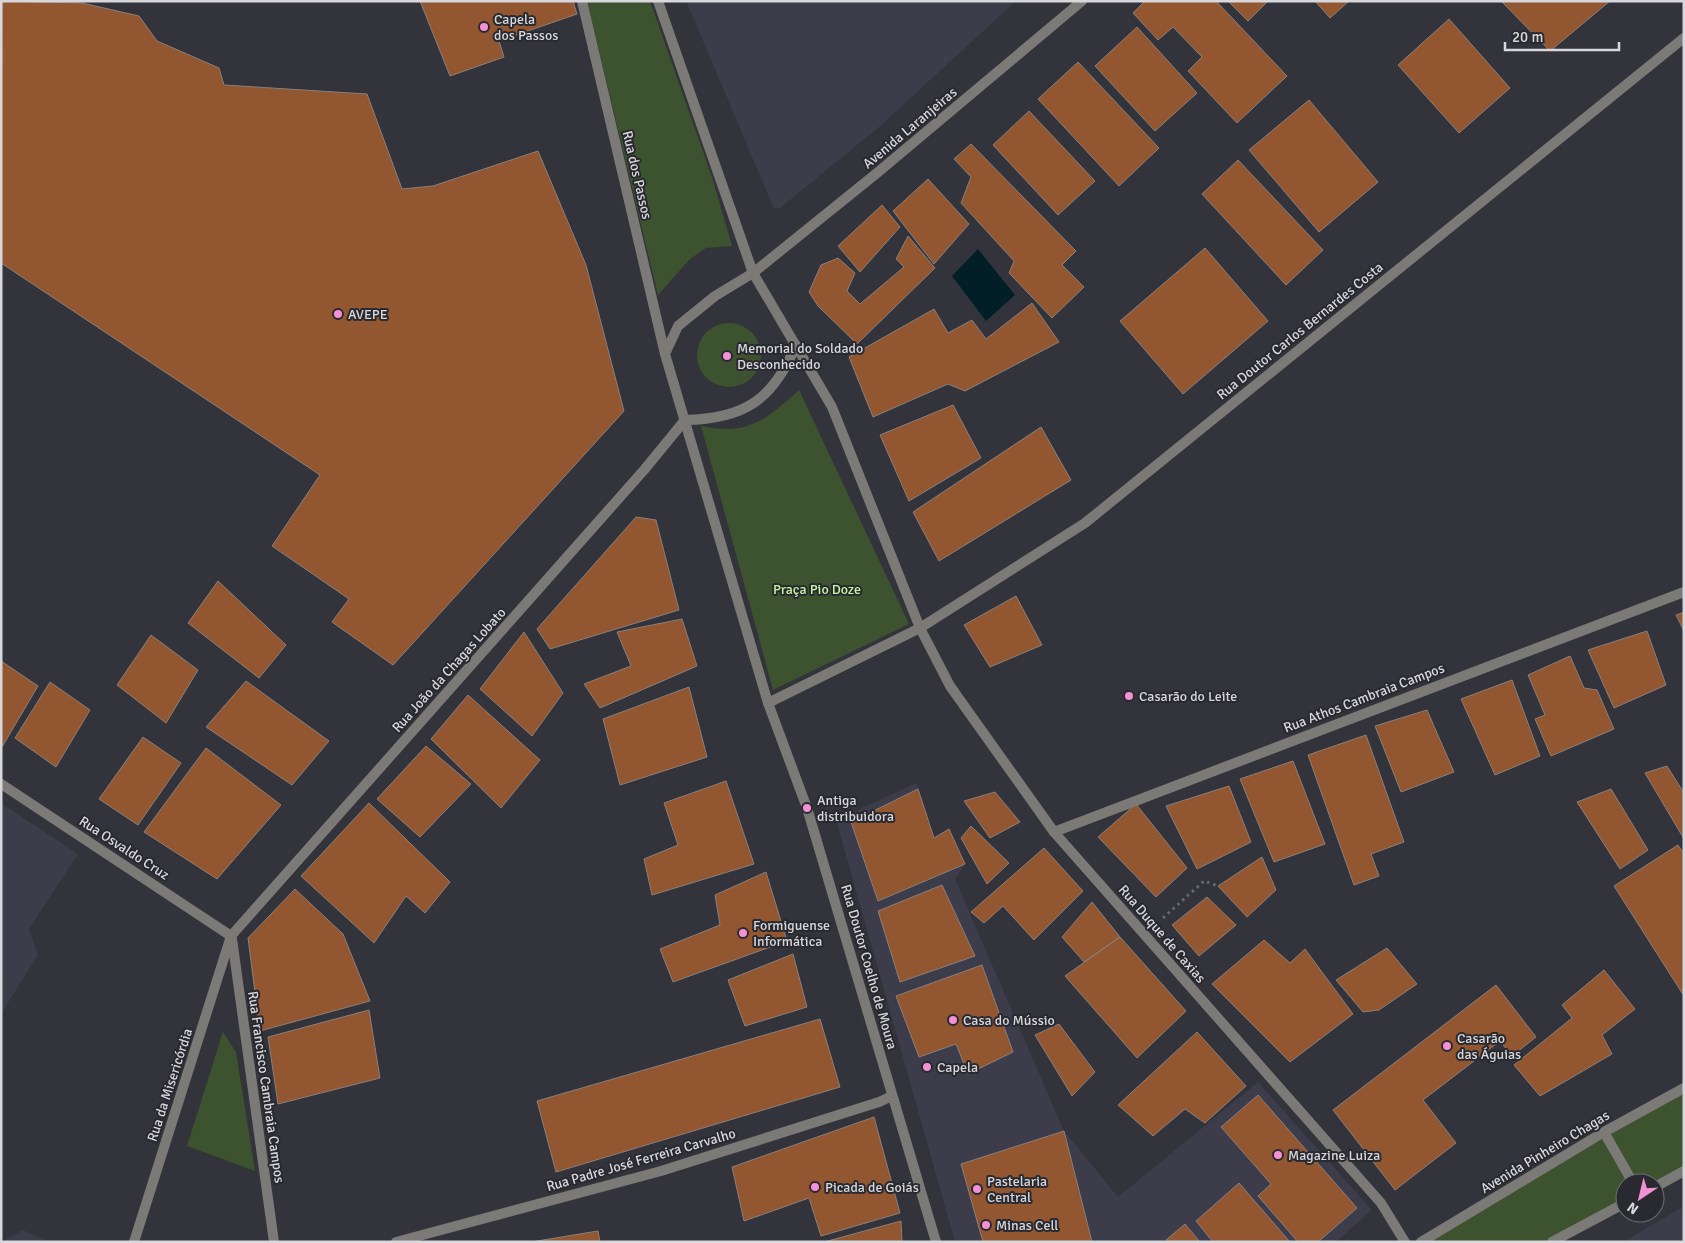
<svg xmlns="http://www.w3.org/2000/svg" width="1685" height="1243" viewBox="0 0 1685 1243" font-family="Signika,sans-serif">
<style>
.built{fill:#3c3c4a}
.green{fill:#3d522f}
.water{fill:#021f27}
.building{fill:#925631;stroke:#8a807b}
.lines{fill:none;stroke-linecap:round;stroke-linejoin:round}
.path{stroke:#696970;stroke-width:3;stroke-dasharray:2.5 4;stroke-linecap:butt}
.minor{stroke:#7c7a76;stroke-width:10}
.tertiary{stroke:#7c7a76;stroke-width:10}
.poi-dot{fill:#f491d4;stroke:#292930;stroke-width:2}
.labels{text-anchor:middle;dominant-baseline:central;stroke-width:4;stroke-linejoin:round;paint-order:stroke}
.poi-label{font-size:14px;fill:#d7d7dc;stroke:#292930;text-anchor:start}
.street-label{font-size:14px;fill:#d7d7dc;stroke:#292930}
.park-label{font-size:14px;fill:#c2f7a0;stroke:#292930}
</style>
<rect width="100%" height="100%" fill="#33333b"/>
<path class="built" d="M 686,1 L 1016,1 L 878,128 L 780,208 L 774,208 L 772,204 Z
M 916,783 L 934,838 L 949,829 L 965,864 L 955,879 L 1064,1131 L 1118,1197 L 1258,1082 L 1372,1210 L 1336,1242 L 955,1242 L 836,820 Z
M 1,803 L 78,854 L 29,929 L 38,955 L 1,1014 Z
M 1684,1206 L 1684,1242 L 1623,1242 Z
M 23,1230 L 49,1242 L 1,1242 Z"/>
<path class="green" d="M 587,1 L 650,1 L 713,180 L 732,246 L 706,248 L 690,259 L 658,295 Z
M697 355a32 32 0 1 1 64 0a32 32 0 1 1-64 0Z
M 799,390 L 909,624 L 773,690 L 701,426 C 747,436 766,420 799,390 Z
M 223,1032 L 236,1052 L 255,1171 L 187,1146 Z
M 1684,1090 L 1684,1168 L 1655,1183 L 1625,1183 L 1625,1200 L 1548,1242 L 1422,1242 Z"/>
<path class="water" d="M 978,249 L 1015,295 L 986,321 L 952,276 Z"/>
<path class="building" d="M 2,1 L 82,3 L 139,16 L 157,41 L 219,68 L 224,85 L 367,94 L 402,189 L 433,186 L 538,151 L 586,265 L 624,411 L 393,665 L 332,622 L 349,599 L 272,546 L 320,475 L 1,263 Z
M 420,1 L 573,1 L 577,14 L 499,41 L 504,57 L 450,76 Z
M 1145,1 L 1216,1 L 1287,76 L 1237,123 L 1188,71 L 1202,57 L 1173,27 L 1158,40 L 1133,13 Z
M 1228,1 L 1268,1 L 1248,21 Z
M 1315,1 L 1349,1 L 1330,18 Z
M 1501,1 L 1610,1 L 1550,51 Z
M 1449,19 L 1510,88 L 1459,133 L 1398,65 Z
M 1137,27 L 1197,93 L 1155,131 L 1095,66 Z
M 1078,62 L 1159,148 L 1119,186 L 1038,99 Z
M 1309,100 L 1378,182 L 1319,232 L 1249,150 Z
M 1029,111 L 1095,181 L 1058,215 L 993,145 Z
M 971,144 L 1076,251 L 1062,265 L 1084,287 L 1052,318 L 1009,273 L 1014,261 L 961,203 L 971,177 L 954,159 Z
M 1238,160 L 1323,250 L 1286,285 L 1202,194 Z
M 928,179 L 969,224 L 934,264 L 893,211 Z
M 882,205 L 900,227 L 860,272 L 838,246 Z
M 908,236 L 935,268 L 857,344 L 818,306 L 809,292 L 821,265 L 838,258 L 855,273 L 847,291 L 860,304 L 904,267 L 896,259 Z
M 1205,248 L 1268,321 L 1183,394 L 1120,321 Z
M 1032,303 L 1059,342 L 965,391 L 948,384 L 873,417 L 849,357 L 934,309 L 948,333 L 972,320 L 986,339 Z
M 953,405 L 981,458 L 909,501 L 880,435 Z
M 1041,427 L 1071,480 L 939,561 L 913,512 Z
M 636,517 L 656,520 L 679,610 L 550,649 L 537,629 Z
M 218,581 L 286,645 L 259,678 L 188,623 Z
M 1016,596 L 1042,645 L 990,667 L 964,625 Z
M 1684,612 L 1684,631 L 1676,615 Z
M 682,619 L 697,666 L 600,708 L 584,684 L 631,666 L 617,632 Z
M 1647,631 L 1666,685 L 1614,708 L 1588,650 Z
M 524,632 L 563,693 L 532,736 L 480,689 Z
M 151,635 L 198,670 L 166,723 L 117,685 Z
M 1570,656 L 1584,688 L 1597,690 L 1614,729 L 1551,756 L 1535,719 L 1545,715 L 1528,675 Z
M 1,661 L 38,686 L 2,747 L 1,746 Z
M 1512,680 L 1540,756 L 1495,775 L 1461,699 Z
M 246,681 L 329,741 L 292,785 L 206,727 Z
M 50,682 L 90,710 L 56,767 L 15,738 Z
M 689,687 L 707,757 L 620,785 L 603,719 Z
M 468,695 L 540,760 L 501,808 L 431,739 Z
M 1427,710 L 1454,772 L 1401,792 L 1375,726 Z
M 1366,735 L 1404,842 L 1371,854 L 1379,876 L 1354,885 L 1308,755 Z
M 143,737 L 181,763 L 138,825 L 99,799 Z
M 426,746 L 471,784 L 420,837 L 377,799 Z
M 206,748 L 281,805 L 217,879 L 144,832 Z
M 1293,761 L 1325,844 L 1274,862 L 1240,779 Z
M 1667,766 L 1684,793 L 1684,839 L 1645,773 Z
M 726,781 L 754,864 L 652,895 L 644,859 L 678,845 L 664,803 Z
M 1229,786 L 1251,842 L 1197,869 L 1166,806 Z
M 918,789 L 934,838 L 949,829 L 965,864 L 878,901 L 851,822 Z
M 1611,789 L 1648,850 L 1620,869 L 1577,802 Z
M 995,792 L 1020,822 L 990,838 L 964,801 Z
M 369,803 L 450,882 L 425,913 L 406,896 L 374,943 L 301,876 Z
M 1136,804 L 1187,868 L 1156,897 L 1098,837 Z
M 971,826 L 1009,863 L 987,884 L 961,838 Z
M 1678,845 L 1684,854 L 1684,996 L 1614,886 Z
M 1044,848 L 1083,891 L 1034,940 L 1003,906 L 984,923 L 971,912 Z
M 1262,857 L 1276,890 L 1247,917 L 1218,886 Z
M 766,872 L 787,941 L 673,982 L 660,949 L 720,925 L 715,895 Z
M 942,885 L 975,956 L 900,982 L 878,911 Z
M 295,889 L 343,934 L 370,1001 L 260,1031 L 248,938 Z
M 1207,897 L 1236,925 L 1199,956 L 1172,925 Z
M 1092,902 L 1120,937 L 1084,962 L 1062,937 Z
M 1120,937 L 1186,1011 L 1137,1058 L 1065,976 Z
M 1264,940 L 1290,963 L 1305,949 L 1353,1014 L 1290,1062 L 1212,984 Z
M 1387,948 L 1417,984 L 1379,1010 L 1363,1012 L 1336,980 Z
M 793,954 L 807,1007 L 745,1026 L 728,980 Z
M 982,965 L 1013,1052 L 968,1074 L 956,1044 L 919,1057 L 896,996 Z
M 1604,970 L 1635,1009 L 1602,1035 L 1612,1054 L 1540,1096 L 1514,1065 L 1572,1018 L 1562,1005 Z
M 1496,985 L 1536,1037 L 1512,1056 L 1500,1041 L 1423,1100 L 1456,1143 L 1395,1190 L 1333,1110 Z
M 369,1010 L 380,1078 L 278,1104 L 268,1037 Z
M 820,1019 L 840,1087 L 556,1172 L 537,1101 Z
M 1059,1024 L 1095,1072 L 1072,1096 L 1035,1035 Z
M 1197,1032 L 1246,1086 L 1205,1123 L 1185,1109 L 1153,1136 L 1118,1105 Z
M 1258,1095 L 1357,1208 L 1318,1242 L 1298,1242 L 1258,1196 L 1271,1184 L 1221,1127 Z
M 874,1117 L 900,1213 L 821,1236 L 809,1198 L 744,1221 L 732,1167 Z
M 1064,1131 L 1092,1242 L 983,1242 L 961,1164 Z
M 1239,1183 L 1290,1242 L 1213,1242 L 1196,1221 Z
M 901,1221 L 902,1242 L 824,1242 Z
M 1185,1224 L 1200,1242 L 1167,1242 L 1166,1240 Z
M 598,1231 L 600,1242 L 531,1242 Z"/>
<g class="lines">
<path class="path" d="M 1163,918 L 1204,881 L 1218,886"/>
<path class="minor" d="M 753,273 L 877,173 L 1082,1
M 768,703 L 920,628 L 1085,523 L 1684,38
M 1054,832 L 1684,592
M 232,939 L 274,1242
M 134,1242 L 231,936 L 644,470 L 685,420
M 396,1242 L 661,1171 L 879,1102 L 892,1096"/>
<path class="tertiary" d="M 582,1 L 665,354 L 768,703 L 807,808 L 936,1242
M 658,1 L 753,273 L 832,407 L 920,628 L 950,686 L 1054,832 L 1381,1203 L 1405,1242
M 665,354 L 678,326 L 715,296 L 753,273
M 685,420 C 744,419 773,400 796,345
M 1,784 L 231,936
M 1604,1132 L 1633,1183
M 1655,1187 L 1684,1171
M 1421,1242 L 1604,1132 L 1684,1088
M 1552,1242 L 1625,1203"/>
</g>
<g class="poi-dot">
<circle cx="484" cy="27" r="5"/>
<circle cx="338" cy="314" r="5"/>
<circle cx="727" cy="356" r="5"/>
<circle cx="1129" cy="696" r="5"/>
<circle cx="807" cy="808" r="5"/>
<circle cx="743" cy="933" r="5"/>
<circle cx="953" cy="1020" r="5"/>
<circle cx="1447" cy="1046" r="5"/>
<circle cx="927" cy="1067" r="5"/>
<circle cx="1278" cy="1155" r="5"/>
<circle cx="815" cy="1187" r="5"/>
<circle cx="977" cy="1189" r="5"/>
<circle cx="986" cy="1225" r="5"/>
</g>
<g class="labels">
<g class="poi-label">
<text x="494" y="19">Capela<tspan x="494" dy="16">dos Passos</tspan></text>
<text x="348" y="314">AVEPE</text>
<text x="737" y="348">Memorial do Soldado<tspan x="737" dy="16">Desconhecido</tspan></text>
<text x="1139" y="696">Casarão do Leite</text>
<text x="817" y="800">Antiga<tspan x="817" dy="16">distribuidora</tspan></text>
<text x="753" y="925">Formiguense<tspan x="753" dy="16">Informática</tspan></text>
<text x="963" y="1020">Casa do Mússio</text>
<text x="1457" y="1038">Casarão<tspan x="1457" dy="16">das Águias</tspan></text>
<text x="937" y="1067">Capela</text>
<text x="1288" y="1155">Magazine Luiza</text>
<text x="987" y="1181">Pastelaria<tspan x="987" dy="16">Central</tspan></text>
<text x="825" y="1187">Picada de Goiás</text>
<text x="996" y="1225">Minas Cell</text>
</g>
<g class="street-label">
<text transform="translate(910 128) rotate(-40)">Avenida Laranjeiras</text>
<text transform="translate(637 175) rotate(77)">Rua dos Passos</text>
<text transform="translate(1300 331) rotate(-39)">Rua Doutor Carlos Bernardes Costa</text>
<text transform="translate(449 670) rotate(-48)">Rua João da Chagas Lobato</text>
<text transform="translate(1364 698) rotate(-21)">Rua Athos Cambraia Campos</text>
<text transform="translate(124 848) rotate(33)">Rua Osvaldo Cruz</text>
<text transform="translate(1162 934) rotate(49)">Rua Duque de Caxias</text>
<text transform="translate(869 967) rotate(74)">Rua Doutor Coelho de Moura</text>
<text transform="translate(170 1085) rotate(-72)">Rua da Misericórdia</text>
<text transform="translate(266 1087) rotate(82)">Rua Francisco Cambraia Campos</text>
<text transform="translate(1545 1152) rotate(-31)">Avenida Pinheiro Chagas</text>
<text transform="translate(641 1160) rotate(-16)">Rua Padre José Ferreira Carvalho</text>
</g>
<g class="park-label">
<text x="817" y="589">Praça Pio Doze</text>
</g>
</g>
<rect width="1685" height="1243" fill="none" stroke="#d7d7dc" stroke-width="5"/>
<g transform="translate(1640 1198) rotate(215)"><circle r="24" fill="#292930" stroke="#6f6f75"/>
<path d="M0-4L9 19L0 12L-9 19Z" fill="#f491d4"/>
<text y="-8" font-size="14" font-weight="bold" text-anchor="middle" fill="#d7d7dc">N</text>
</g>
<path d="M1505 42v8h114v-8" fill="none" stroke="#d7d7dc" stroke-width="2.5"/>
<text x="1512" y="42" font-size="15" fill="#d7d7dc" stroke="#292930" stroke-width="4" paint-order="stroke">20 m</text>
</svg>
